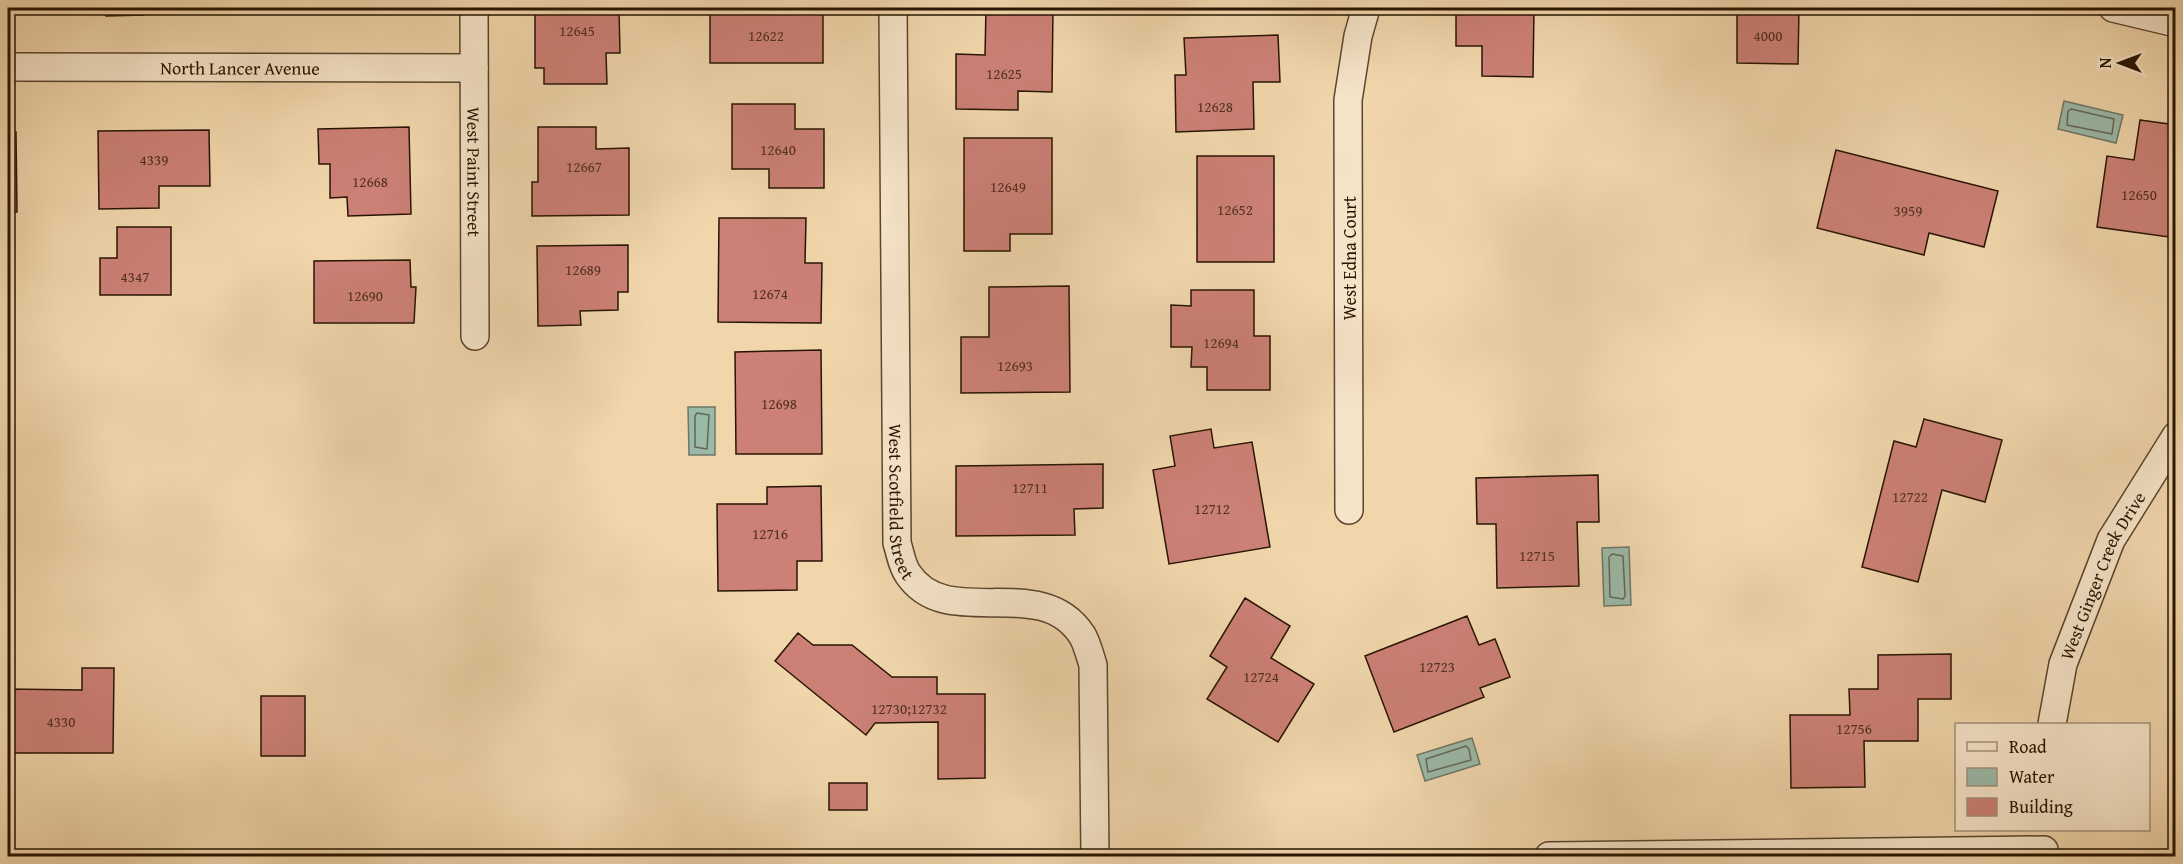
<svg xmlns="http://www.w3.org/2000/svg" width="2183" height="864" viewBox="0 0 2183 864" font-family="'Gentium Book Plus',serif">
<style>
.water{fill:#9bb9a8;stroke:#6d7766;stroke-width:1.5}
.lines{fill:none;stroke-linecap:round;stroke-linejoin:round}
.shore{stroke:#626756;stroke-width:1.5}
.building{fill:#cc8076;stroke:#281503;stroke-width:1.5}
.street-casing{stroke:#5a452d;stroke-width:30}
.street{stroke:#f6e4c9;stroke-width:27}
.labels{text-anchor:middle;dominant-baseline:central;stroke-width:5;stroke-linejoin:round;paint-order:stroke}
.number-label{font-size:15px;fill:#513020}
.street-label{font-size:18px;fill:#281503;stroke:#f6e4c9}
</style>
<rect width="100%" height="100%" fill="#f1d6ac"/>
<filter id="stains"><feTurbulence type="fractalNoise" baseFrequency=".00333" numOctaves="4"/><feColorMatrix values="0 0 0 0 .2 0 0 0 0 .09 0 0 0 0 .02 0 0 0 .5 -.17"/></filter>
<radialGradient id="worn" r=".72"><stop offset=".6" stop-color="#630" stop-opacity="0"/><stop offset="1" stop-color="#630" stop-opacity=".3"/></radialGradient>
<path class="water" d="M 2064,101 L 2123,115 L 2116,143 L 2058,129 Z
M 688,407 L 715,407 L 715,455 L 689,455 Z
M 1629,547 L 1631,605 L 1604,606 L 1602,548 Z
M 1472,738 L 1480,764 L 1425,781 L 1417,755 Z"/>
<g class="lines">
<path class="shore" d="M 2071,109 L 2114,119 L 2112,134 L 2067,125 L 2068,111 Z
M 697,413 L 709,415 L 707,449 L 695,447 L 695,416 Z
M 1612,554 L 1623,556 L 1625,596 L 1623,599 L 1610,597 L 1609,557 Z
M 1466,746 L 1469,749 L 1471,760 L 1428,772 L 1426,759 Z"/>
</g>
<path class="building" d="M 8,8 L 79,8 L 79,9 Z
M 106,8 L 180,8 L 143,8 L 144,15 L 106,16 Z
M 535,8 L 619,8 L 620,53 L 606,53 L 607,84 L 544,84 L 544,68 L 535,68 Z
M 710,8 L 823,8 L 823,63 L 710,63 Z
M 986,8 L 1053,8 L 1052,92 L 1018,91 L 1018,110 L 956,109 L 956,54 L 985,55 Z
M 1456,8 L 1534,8 L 1533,77 L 1482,76 L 1482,46 L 1456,46 Z
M 1737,8 L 1799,8 L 1798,64 L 1737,63 Z
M 1278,35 L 1280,82 L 1253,82 L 1254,129 L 1176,132 L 1175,75 L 1186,75 L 1184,38 Z
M 732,104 L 795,104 L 795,129 L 824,129 L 824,188 L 769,188 L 769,169 L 732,169 Z
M 2140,120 L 2176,125 L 2176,238 L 2097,227 L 2107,156 L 2134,160 Z
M 409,127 L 411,214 L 348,216 L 347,197 L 330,198 L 330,164 L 319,164 L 318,129 Z
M 538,127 L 596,127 L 596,149 L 629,148 L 629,215 L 532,216 L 532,182 L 538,182 Z
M 209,130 L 210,186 L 159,186 L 159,208 L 99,209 L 98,131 Z
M 8,132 L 16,132 L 17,212 L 8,212 Z
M 964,138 L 1052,138 L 1052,234 L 1010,234 L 1010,251 L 964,251 Z
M 1836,150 L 1998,191 L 1984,247 L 1929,233 L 1924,255 L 1817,228 Z
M 1197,156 L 1274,156 L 1274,262 L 1197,262 Z
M 719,218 L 806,218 L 805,263 L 822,263 L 821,323 L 718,322 Z
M 117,227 L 171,227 L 171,295 L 100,295 L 100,258 L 117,258 Z
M 8,243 L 14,243 L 12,321 L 8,321 Z
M 628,245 L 628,292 L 618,292 L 618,310 L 580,311 L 581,325 L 538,326 L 537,246 Z
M 410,260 L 411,287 L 416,287 L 414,323 L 314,323 L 314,261 Z
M 1069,286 L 1070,392 L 961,393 L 961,337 L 989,337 L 989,287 Z
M 1191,290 L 1254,290 L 1254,336 L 1270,336 L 1270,390 L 1207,390 L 1207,367 L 1191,367 L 1192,347 L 1171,347 L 1171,305 L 1191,306 Z
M 821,350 L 822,454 L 736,454 L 735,352 Z
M 1924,419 L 2002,440 L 1985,502 L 1942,490 L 1918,582 L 1862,567 L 1894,441 L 1916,447 Z
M 1211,429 L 1214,448 L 1252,442 L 1270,547 L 1169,564 L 1153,470 L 1175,466 L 1170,436 Z
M 1103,464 L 1103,508 L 1074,509 L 1075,535 L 956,536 L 956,466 Z
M 1598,475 L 1599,522 L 1577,522 L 1579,586 L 1497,588 L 1496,524 L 1477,524 L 1476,478 Z
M 821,486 L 822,561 L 797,561 L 797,590 L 718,591 L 717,504 L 767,504 L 767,487 Z
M 1245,598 L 1290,626 L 1271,658 L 1314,684 L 1278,742 L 1207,699 L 1227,667 L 1210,656 Z
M 1467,616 L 1479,645 L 1495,639 L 1510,677 L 1480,688 L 1484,697 L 1394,732 L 1365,656 Z
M 798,633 L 813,645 L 852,645 L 892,677 L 937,677 L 937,694 L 985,694 L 985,778 L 938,779 L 938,722 L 875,723 L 866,735 L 775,661 Z
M 1951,654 L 1951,699 L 1918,699 L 1918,741 L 1864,741 L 1865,787 L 1791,788 L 1790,715 L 1850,715 L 1849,689 L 1878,689 L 1878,655 Z
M 82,668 L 114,668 L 113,753 L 8,753 L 8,689 L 82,690 Z
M 261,696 L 305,696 L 305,756 L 261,756 Z
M 829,783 L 867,783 L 867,810 L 829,810 Z"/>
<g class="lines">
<g class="street-casing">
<g id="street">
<path id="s1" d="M 474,8 L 475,336"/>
<path id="s2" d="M 893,8 L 897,543 C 900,552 902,566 908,574 C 947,633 1040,571 1082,635 C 1087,643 1090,656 1093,665 L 1095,856"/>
<path d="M 2113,8 L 2176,23"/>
<path id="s3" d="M 8,67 L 474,68"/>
<path d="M 1349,510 L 1348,100 L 1358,36 L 1366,8"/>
<path id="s4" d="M 2052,724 L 2063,664 L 2111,540 L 2176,436"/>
<path d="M 1549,856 L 2044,850"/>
</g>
</g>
<use href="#street" class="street"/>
</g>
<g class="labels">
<g class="number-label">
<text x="577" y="30">12645</text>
<text x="766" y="35">12622</text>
<text x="1768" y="35">4000</text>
<text x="1004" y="73">12625</text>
<text x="1215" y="106">12628</text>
<text x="778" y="149">12640</text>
<text x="154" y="159">4339</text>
<text x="584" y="166">12667</text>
<text x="370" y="181">12668</text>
<text x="1008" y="186">12649</text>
<text x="2139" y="194">12650</text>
<text x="1235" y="209">12652</text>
<text x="1908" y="210">3959</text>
<text x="583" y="269">12689</text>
<text x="135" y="276">4347</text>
<text x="770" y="293">12674</text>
<text x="365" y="295">12690</text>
<text x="1221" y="342">12694</text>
<text x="1015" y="365">12693</text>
<text x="779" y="403">12698</text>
<text x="1030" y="487">12711</text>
<text x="1910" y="496">12722</text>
<text x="1212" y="508">12712</text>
<text x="770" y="533">12716</text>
<text x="1537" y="555">12715</text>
<text x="1437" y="666">12723</text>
<text x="1261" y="676">12724</text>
<text x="909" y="708">12730;12732</text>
<text x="61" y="721">4330</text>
<text x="1854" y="728">12756</text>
</g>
<g class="street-label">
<text stroke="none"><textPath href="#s3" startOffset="232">North Lancer Avenue</textPath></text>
<text stroke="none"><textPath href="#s1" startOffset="164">West Paint Street</textPath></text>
<text transform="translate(1349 258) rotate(-90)">West Edna Court</text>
<text stroke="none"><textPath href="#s2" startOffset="494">West Scotfield Street</textPath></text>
<text stroke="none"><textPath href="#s4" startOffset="158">West Ginger Creek Drive</textPath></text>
</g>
</g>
<rect width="2183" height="864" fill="none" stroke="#f1d6ac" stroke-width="30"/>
<rect x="9" y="9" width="2165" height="846" fill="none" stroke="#281503" stroke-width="3"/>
<rect x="15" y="15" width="2153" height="834" fill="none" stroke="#281503" stroke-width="1.5"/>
<rect x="1955" y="723" width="195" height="108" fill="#f6e4c9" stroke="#a4917a" stroke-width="1.5"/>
<rect x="1967" y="742" width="30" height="9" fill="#f6e4c9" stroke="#a4917a" stroke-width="1.5"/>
<text x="2009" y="753" font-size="18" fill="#281503">Road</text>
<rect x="1967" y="768" width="30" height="18" fill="#9bb9a8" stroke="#a4917a" stroke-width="1.5"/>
<text x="2009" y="783" font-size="18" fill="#281503">Water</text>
<rect x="1967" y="798" width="30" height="18" fill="#cc8076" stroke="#a4917a" stroke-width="1.5"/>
<text x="2009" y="813" font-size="18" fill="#281503">Building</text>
<g transform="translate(2120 63) rotate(270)" stroke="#f6e4c9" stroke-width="4.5" paint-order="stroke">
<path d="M0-4.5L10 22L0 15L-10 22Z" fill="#281503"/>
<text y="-9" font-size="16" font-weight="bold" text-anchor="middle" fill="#281503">N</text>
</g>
<rect width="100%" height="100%" filter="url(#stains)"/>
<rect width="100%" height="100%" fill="url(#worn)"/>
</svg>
